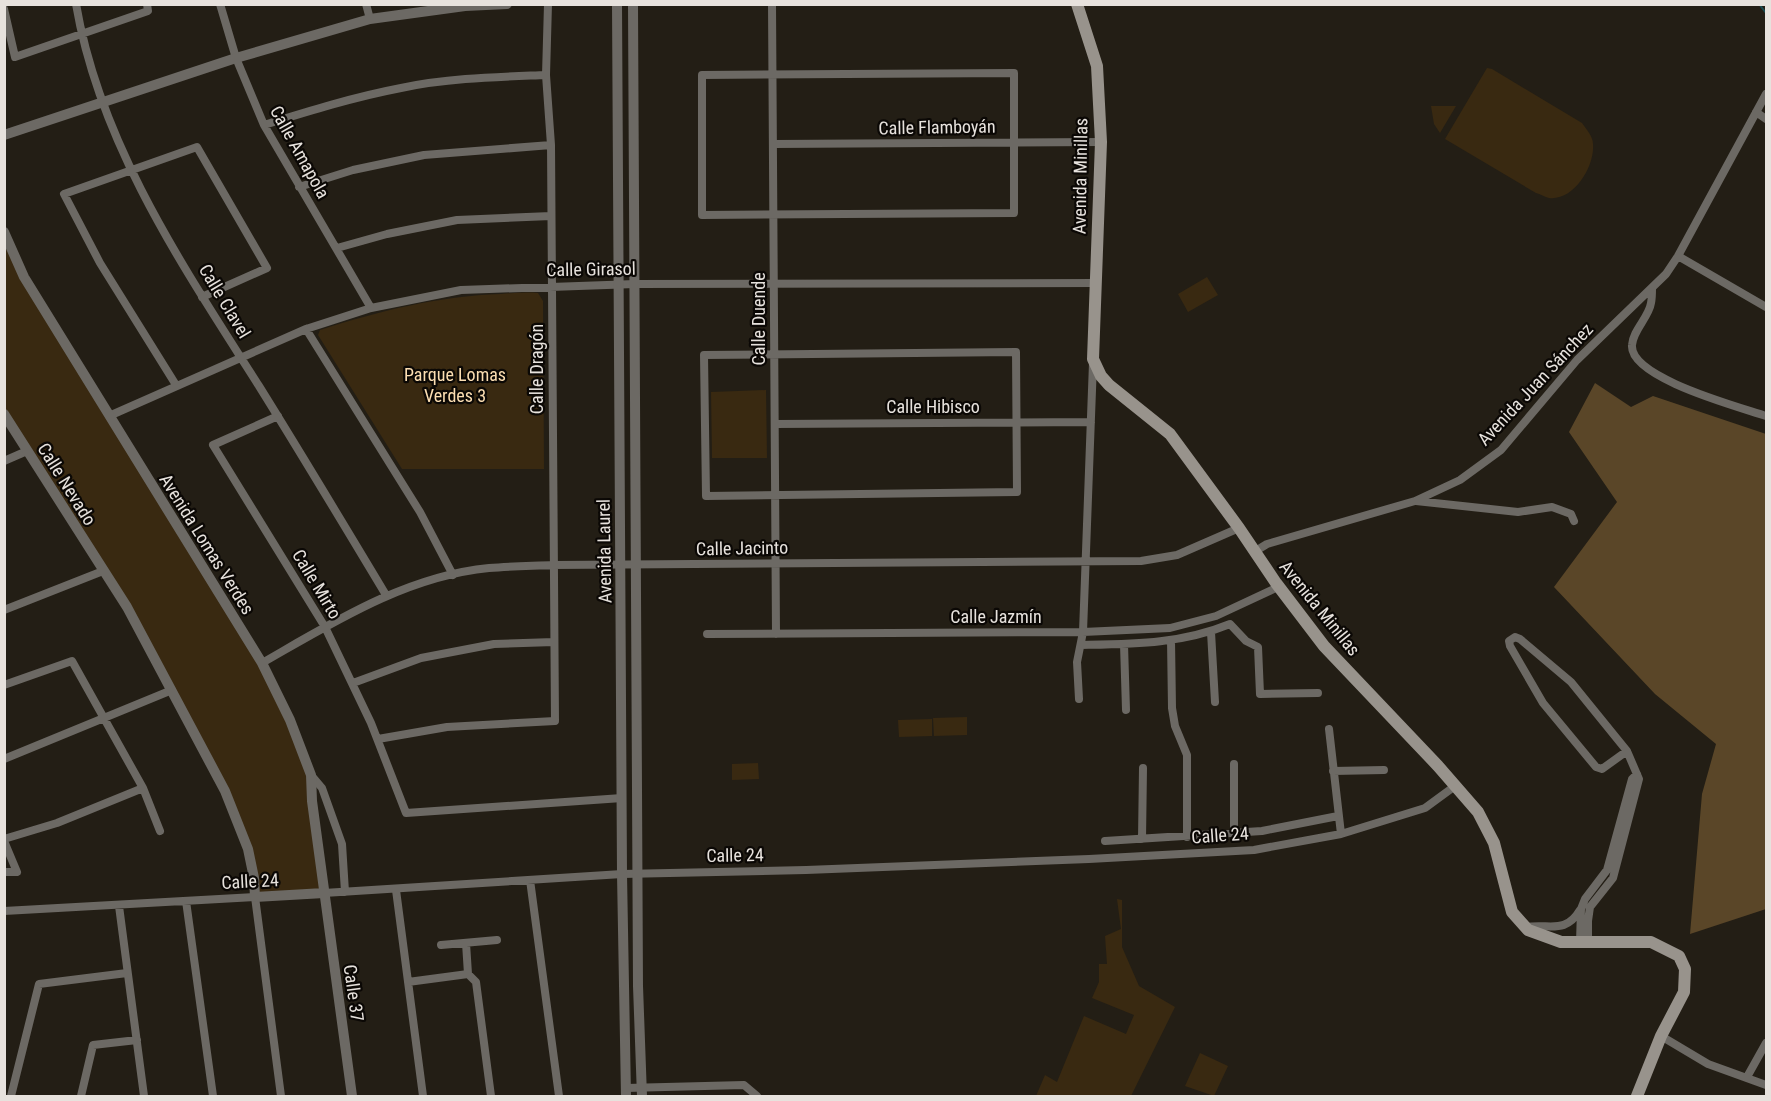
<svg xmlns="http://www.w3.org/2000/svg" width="1771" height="1101" viewBox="0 0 1771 1101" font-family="'Roboto Condensed',sans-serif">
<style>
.green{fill:#392911}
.forest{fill:#5a4628}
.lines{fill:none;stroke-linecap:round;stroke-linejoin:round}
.stream{stroke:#1a4a4f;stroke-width:2}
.minor{stroke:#6c6964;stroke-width:8}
.tertiary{stroke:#6c6964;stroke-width:10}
.secondary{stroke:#98938c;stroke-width:12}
.labels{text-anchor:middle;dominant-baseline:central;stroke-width:4.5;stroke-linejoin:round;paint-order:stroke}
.street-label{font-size:18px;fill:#e7e2dd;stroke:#0b0805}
.park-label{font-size:18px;fill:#fcdeb2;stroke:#0b0805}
</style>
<rect width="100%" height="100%" fill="#231e15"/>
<path class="green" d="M 1487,68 L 1492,69 L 1582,123 C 1586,129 1593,136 1593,144 C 1595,166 1574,201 1549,198 C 1545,197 1540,194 1536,193 L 1445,139 Z
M 1431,106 L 1456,106 L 1440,133 L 1434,124 Z
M 4,232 L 24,277 L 262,663 L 311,775 L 324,893 L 255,897 L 248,849 L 172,690 L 5,414 Z
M 1207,277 L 1218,295 L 1188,312 L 1178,294 Z
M 538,293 L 543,301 L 544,469 L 402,469 L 318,335 L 320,330 C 379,311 439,296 501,294 C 513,293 526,292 538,293 Z
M 766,390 L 767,458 L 712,458 L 711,392 Z
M 967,717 L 967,735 L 934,736 L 933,718 Z
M 932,719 L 932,736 L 899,737 L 898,720 Z
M 758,763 L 759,779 L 732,780 L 732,764 Z
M 1117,899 L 1122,900 L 1122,947 L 1139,986 L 1175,1007 L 1131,1096 L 1036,1096 L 1045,1075 L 1057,1082 L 1084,1016 L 1126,1034 L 1134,1015 L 1092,998 L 1099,982 L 1099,964 L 1107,964 L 1105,936 L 1121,929 Z
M 1200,1053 L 1228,1066 L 1214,1096 L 1185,1086 Z"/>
<path class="forest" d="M 1595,383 L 1631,407 L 1653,396 L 1766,434 L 1766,909 L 1690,934 L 1702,794 L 1716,744 L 1655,694 L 1554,587 L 1617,502 L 1569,432 Z"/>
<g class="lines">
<path class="stream" d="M 1759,4 L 1766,13"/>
<path class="minor" d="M 76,4 C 100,145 184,268 259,386 C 302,455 344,525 386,595
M 220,4 L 236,58 L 264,125 L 371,308
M 366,4 L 370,19
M 772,4 L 776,634
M 4,9 L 15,57 L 148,11 L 147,4
M 1014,73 L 1014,213 L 702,215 L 702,75 Z
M 1756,112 L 1766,119
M 264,125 C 309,111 354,97 401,88 C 448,78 498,77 546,75
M 773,144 L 1101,142
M 299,187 L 353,170 L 424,155 L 551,145
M 337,248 L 387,234 L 457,220 L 551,216
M 1678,256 L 1766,307
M 1652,289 C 1652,293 1652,298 1651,303 C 1649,317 1633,330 1632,345 C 1629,378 1740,407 1766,416
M 306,329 L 420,512 L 453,575
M 1016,352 L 1017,492 L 706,496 L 704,355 Z
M 176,385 L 100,263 L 64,194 L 197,147 L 267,268 L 202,297
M 109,416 L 306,329 L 371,308 L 461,290 L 635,284 L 1096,283
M 278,416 L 213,445 L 325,627 L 371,723 L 406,813 L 622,798
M 775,424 L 1091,422
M 4,461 L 27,451
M 1416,501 L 1518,512 L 1552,507 L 1571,514 L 1574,521
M 1254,552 L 1267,544 L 1415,501 L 1460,480 L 1501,450 L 1577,360 L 1666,274 L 1678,256 L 1766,94
M 4,610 L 103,571
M 1211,632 L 1215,702
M 707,634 L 1083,632 L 1170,628 L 1216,616 L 1278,587
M 1171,640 L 1172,708 L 1175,726 L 1187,755 L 1187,837
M 1124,644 L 1126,710
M 1082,645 C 1134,644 1181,644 1230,624 L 1246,641 L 1258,647 L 1260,694 L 1318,693
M 262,663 C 332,623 406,576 489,568 C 511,566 532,566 554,565 L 1141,561 L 1177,555 L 1239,528
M 353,683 L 421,658 L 494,644 L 554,642
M 4,685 L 72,661 L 143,788 L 160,831
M 1079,699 L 1077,662 L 1083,632 L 1093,363
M 1329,729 L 1341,834
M 378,739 L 447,727 L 555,721 L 551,145 L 546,75 L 548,4
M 4,759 L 172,690
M 1333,771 L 1384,770
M 311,775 L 322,788 L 342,844 L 345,892
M 1234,834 L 1234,764
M 4,839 L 57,823 L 143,788
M 1142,839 L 1143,768
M 4,841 L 17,872 L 4,872
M 1105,841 L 1262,831 L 1338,816
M 530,880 L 559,1096
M 396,890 L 423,1096
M 324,893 L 622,874 L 806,870 L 1089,859 L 1254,850 L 1341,834 L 1425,808 L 1455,786
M 186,901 L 213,1096
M 119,906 L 144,1096
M 4,911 L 255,897 L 281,1096
M 1526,927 C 1549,923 1565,935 1580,910
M 1580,942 L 1581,909 L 1585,899 L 1607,870 L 1632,779 L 1637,774
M 1588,942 L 1588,921 L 1590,907 L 1613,878 L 1639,779 L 1627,751 L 1571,682 L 1520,639 L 1515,637 L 1509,641 L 1510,646 L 1543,703 L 1596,767 L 1602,769 L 1627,751
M 466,943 L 468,974
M 441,945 L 497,940
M 408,982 L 468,974 L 476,982 L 491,1096
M 1661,1036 L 1708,1064 L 1766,1085
M 1747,1077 L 1766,1043
M 626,1088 L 744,1085 L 757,1096
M 11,1096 L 39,984 L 127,973
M 81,1096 L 93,1045 L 137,1040"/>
<path class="tertiary" d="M 617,4 L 622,874 L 626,1096
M 633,4 L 638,986 L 642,1096
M 4,135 L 236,58 L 370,19 L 465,6 L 507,4
M 4,232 L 24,277 L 262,663 L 290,720 L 311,775 L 312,801 L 352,1096
M 4,414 L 127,607 L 225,791 L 248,849 L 254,878 L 255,897 L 324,893"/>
<path class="secondary" d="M 1077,4 L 1097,66 L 1101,142 L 1093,359 L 1101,376 L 1109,385 L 1170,434 L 1239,528 L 1276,583 L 1324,646 L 1438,766 L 1478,812 L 1494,843 L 1512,912 L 1528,930 L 1561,942 L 1651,942 L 1679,956 L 1685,969 L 1684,992 L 1661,1036 L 1637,1096"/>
</g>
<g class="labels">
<g class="street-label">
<text transform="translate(937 127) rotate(-1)">Calle Flamboyán</text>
<text transform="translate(300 152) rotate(61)">Calle Amapola</text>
<text transform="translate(1080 176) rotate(-89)">Avenida Minillas</text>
<text transform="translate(591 269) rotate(-1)">Calle Girasol</text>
<text transform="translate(225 301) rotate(59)">Calle Clavel</text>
<text transform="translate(758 319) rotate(-90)">Calle Duende</text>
<text transform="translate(536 369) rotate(-90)">Calle Dragón</text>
<text transform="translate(1535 384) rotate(-47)">Avenida Juan Sánchez</text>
<text x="933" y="406">Calle Hibisco</text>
<text transform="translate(67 484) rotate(58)">Calle Nevado</text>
<text transform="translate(207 544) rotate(58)">Avenida Lomas Verdes</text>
<text transform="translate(742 548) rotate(-1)">Calle Jacinto</text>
<text transform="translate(604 551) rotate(-91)">Avenida Laurel</text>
<text transform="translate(317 584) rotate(59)">Calle Mirto</text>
<text transform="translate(1320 608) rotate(51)">Avenida Minillas</text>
<text x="996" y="616">Calle Jazmín</text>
<text transform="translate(1220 835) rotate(-4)">Calle 24</text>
<text transform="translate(735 855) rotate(-1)">Calle 24</text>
<text transform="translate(250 881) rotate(-3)">Calle 24</text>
<text transform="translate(354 993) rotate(82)">Calle 37</text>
</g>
<g class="park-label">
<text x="455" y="374">Parque Lomas<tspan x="455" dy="21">Verdes 3</tspan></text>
</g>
</g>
<rect width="1771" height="1101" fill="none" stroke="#e7e2dd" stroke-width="12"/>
</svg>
